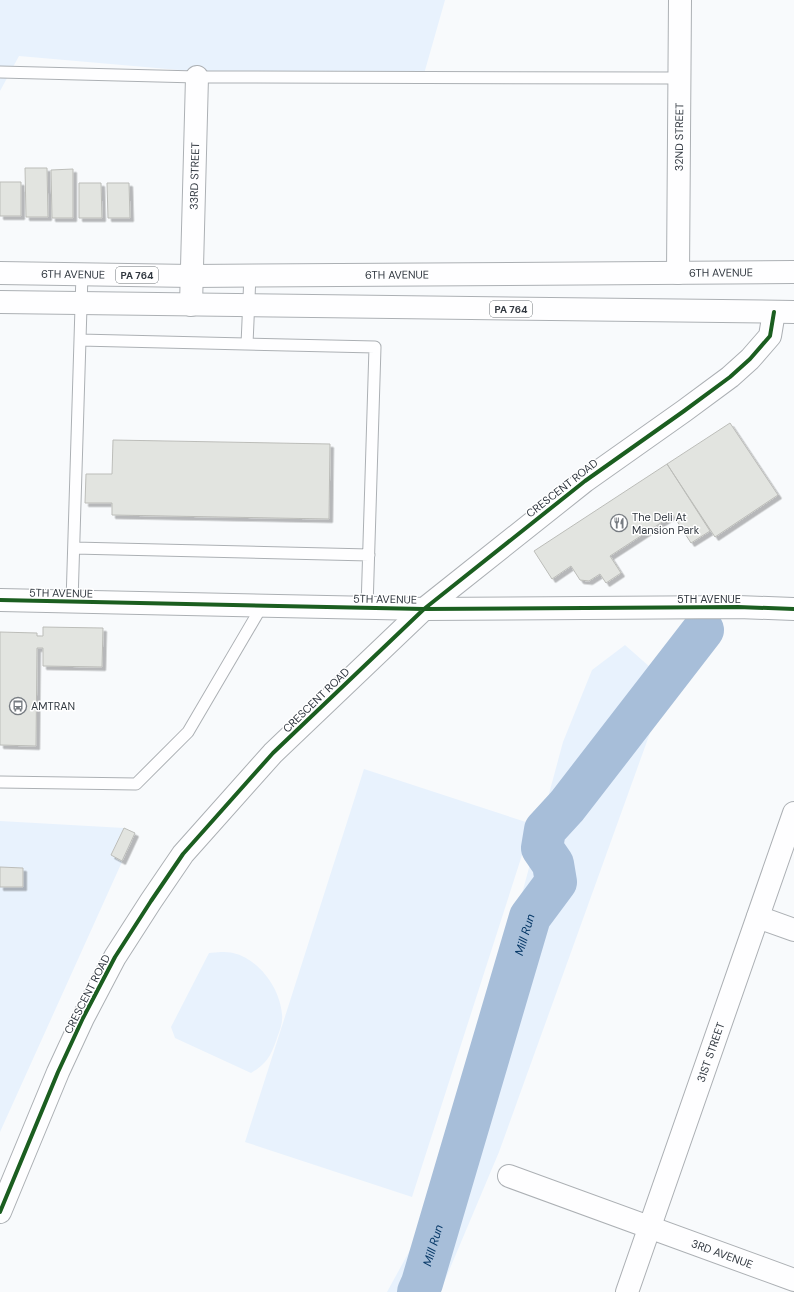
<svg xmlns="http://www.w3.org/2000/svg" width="794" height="1292" viewBox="0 0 794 1292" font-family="'DM Sans',sans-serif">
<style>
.green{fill:#e8f2fd}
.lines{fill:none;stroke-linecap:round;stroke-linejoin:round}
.river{stroke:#a7bed9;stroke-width:42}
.building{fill:#e2e4e0;stroke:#bcbdb9;filter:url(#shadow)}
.service-casing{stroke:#acb0b4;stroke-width:13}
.minor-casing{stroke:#acb0b4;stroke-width:24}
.primary-casing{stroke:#acb0b4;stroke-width:24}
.service{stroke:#fefeff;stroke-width:11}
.minor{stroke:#fefeff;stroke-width:22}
.primary{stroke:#fefeff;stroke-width:22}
.cycleway-casing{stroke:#fff;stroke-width:6}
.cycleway{stroke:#1b5e20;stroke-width:4}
.labels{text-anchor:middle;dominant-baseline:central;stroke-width:3;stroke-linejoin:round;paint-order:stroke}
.shield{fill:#fff;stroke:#6f7479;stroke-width:1}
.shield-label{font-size:10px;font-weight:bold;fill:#313840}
.street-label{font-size:11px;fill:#313840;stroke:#fff}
.poi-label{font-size:11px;fill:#313840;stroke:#fff;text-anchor:start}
.water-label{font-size:12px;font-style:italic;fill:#063867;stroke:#fff}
</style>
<defs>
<filter id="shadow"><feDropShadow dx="3.5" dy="3.5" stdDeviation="0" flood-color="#0004"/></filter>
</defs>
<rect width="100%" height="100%" fill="#f8fafc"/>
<path class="green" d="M 0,0 L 445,0 L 424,74 L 202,72 L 19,56 L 0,91 Z
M 625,645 L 668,683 L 499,1152 L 440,1292 L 387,1292 L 421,1230 L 503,964 L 563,742 L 592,670 Z
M 364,769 L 532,824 L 412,1197 L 245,1142 Z
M 0,821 L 124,828 L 135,833 L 0,1132 Z
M 221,952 C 225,952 230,952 233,953 C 259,959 280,988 282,1014 C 283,1022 280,1030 277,1038 C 271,1055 268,1063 251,1073 L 175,1038 L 171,1027 L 209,953 Z"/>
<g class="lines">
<path class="river" id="s1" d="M 418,1292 L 422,1283 L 530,917 L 556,882 L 553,864 L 542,848 L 545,830 L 567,806 L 703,630"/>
</g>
<path class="building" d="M 25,168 L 47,168 L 48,217 L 26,217 Z
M 73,169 L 73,218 L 52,218 L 51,170 Z
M 0,182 L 21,182 L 21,216 L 0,216 Z
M 79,183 L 101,183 L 102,218 L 79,218 Z
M 107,183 L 129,183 L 130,218 L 108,218 Z
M 730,423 L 778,495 L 715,537 L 667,464 Z
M 113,440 L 330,444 L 329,519 L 112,515 L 112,503 L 85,503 L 86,474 L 112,474 Z
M 667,464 L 710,531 L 691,543 L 673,515 L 610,556 L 621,573 L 606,583 L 600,574 L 589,581 L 580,580 L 571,566 L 552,579 L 534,551 Z
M 43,627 L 103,628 L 102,667 L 43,666 L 43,648 L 37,648 L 36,746 L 0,745 L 0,632 L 37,633 L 37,636 L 43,636 Z
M 124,828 L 135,833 L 122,861 L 111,855 Z
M 0,867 L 23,868 L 23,887 L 0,887 Z"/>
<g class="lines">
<g class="service-casing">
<path id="service" d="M 0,72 L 197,77 L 679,78
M 80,340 L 375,347 L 367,608
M 247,344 L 250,275
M 74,548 L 369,555
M 72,602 L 82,274
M 0,782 L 136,784 L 188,732 L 262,606"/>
</g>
<g class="minor-casing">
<g id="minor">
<path id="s2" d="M 678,273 L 680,0"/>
<path id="s3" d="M 191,305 L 197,77"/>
<path d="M 0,600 L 424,609 L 738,607 L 794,609"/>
<path d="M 758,917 L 794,930"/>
<path id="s4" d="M 509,1176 L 794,1280"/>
<path d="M 0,1212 L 58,1072 L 83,1018 L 115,957 L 151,901 L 183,854 L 273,753 L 424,609 L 585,481 L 684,411 L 730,377 L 750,359 L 770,336 L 774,312"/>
<path id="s5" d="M 627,1292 L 794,813"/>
</g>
</g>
<g class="primary-casing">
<g id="primary">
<path id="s6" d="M 0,273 L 192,276 L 794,272"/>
<path d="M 0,302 L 794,312"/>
</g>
</g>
<use href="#service" class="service"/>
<use href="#minor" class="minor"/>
<use href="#primary" class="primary"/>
<g class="cycleway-casing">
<path id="cycleway" d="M 0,600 L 424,609 L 738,607 L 794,609
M 0,1212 L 58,1072 L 83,1018 L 115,957 L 151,901 L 183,854 L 273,753 L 424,609 L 585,481 L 684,411 L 730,377 L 750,359 L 770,336 L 774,312"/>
</g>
<use href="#cycleway" class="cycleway"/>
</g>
<defs>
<g id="restaurant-ring" transform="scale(0.9)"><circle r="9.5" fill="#fff" stroke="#777c82" stroke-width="1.5"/><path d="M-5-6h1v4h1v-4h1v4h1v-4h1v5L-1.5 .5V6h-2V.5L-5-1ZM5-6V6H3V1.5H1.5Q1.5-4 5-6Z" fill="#777c82"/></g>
<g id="bus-ring" transform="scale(0.9)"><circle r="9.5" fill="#fff" stroke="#777c82" stroke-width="1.5"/><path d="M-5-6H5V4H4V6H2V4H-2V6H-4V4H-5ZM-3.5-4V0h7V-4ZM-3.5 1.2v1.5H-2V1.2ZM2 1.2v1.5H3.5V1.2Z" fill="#777c82"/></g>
</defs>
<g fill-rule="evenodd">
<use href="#restaurant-ring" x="619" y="523"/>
<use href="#bus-ring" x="18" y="706"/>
</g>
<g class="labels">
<g class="shield">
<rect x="116" y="267" width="42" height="16" rx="3"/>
<rect x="490" y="301" width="42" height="16" rx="3"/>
</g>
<g class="shield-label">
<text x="137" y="275">PA 764</text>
<text x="511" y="309">PA 764</text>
</g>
<g class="street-label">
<text stroke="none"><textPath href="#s2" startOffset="136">32ND STREET</textPath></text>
<text stroke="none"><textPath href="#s3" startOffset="129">33RD STREET</textPath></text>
<text stroke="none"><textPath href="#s6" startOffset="721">6TH AVENUE</textPath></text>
<text stroke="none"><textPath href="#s6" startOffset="73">6TH AVENUE</textPath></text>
<text stroke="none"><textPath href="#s6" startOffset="397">6TH AVENUE</textPath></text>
<text transform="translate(562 488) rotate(-38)">CRESCENT ROAD</text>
<text transform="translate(61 593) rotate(1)">5TH AVENUE</text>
<text transform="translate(385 599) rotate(1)">5TH AVENUE</text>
<text x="709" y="599">5TH AVENUE</text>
<text transform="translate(316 700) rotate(-44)">CRESCENT ROAD</text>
<text transform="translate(87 994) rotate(-63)">CRESCENT ROAD</text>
<text stroke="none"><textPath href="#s5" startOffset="254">31ST STREET</textPath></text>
<text stroke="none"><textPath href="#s4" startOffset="227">3RD AVENUE</textPath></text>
</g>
<g class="poi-label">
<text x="632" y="517">The Deli At<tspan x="632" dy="13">Mansion Park</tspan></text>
<text x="31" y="706">AMTRAN</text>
</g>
<g class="water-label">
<text stroke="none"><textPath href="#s1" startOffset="373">Mill Run</textPath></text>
<text stroke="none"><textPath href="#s1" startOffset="49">Mill Run</textPath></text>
</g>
</g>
</svg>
